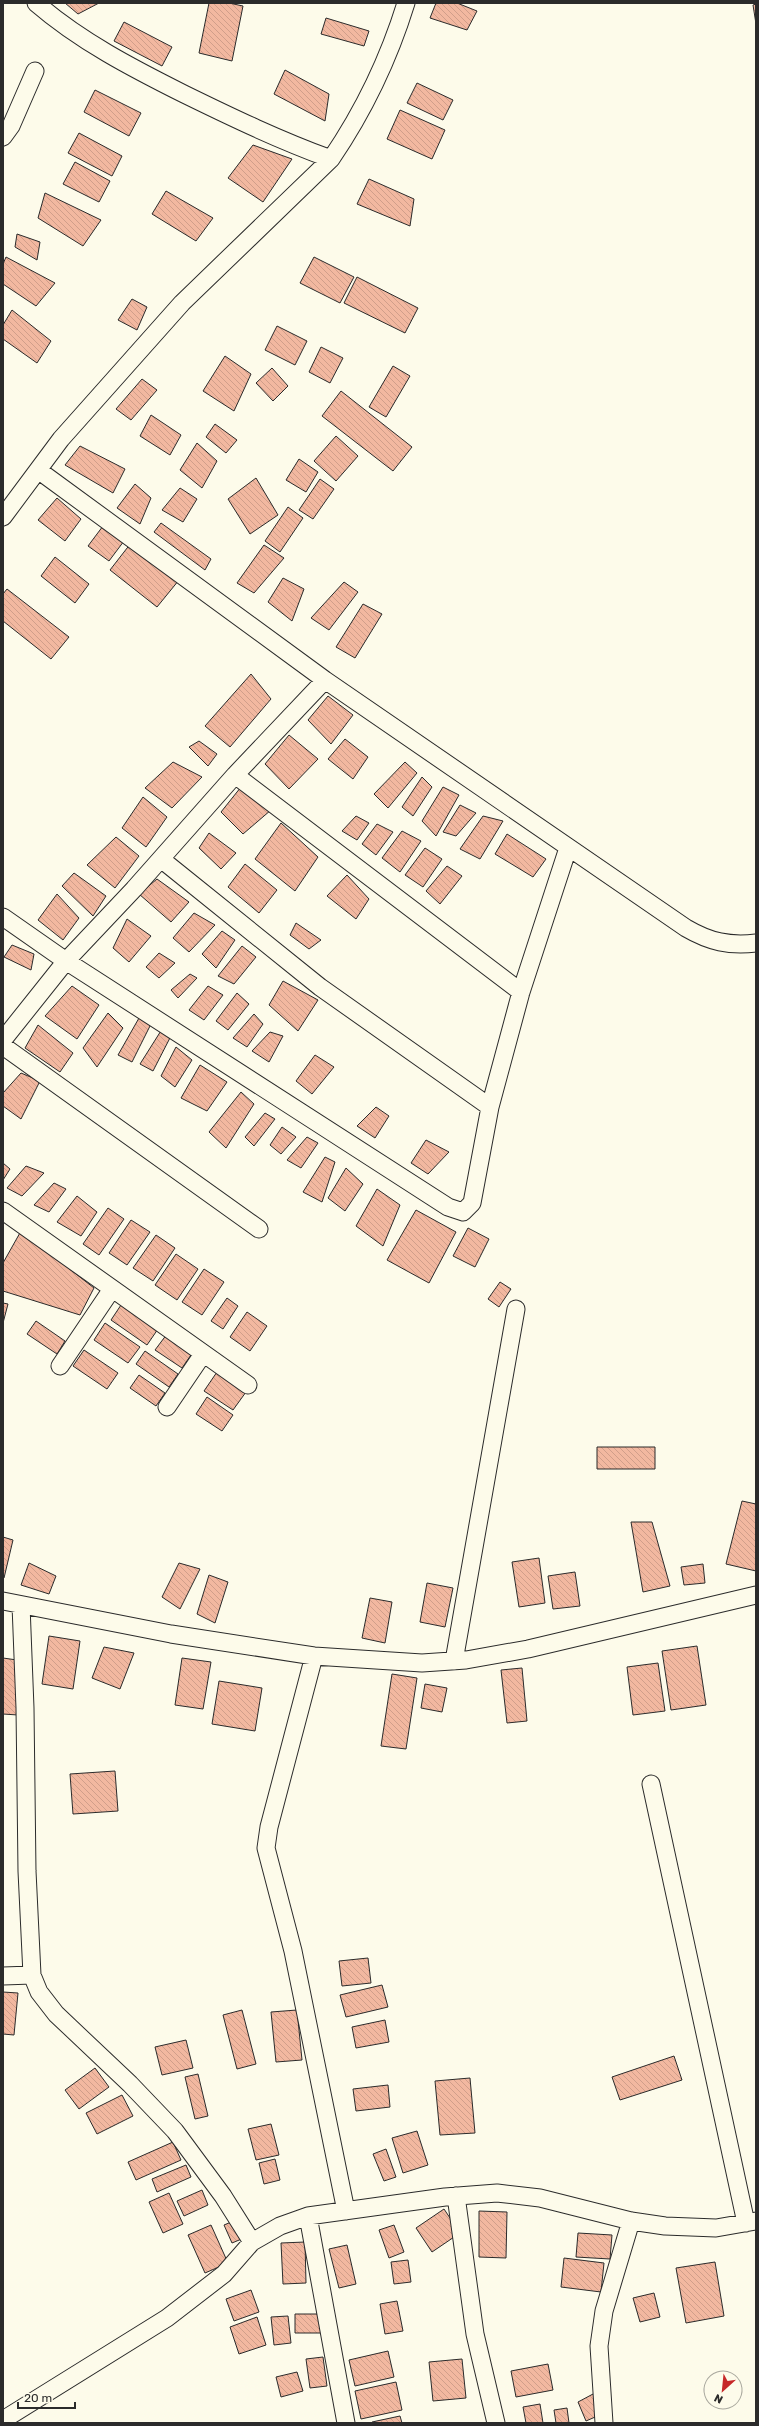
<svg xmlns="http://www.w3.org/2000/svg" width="759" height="2426" viewBox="0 0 759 2426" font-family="Rubik,sans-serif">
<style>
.building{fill:url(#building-back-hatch);stroke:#2b2b2b}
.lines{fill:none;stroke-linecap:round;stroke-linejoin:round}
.minor-casing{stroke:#2b2b2b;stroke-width:19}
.minor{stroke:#fdfbea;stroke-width:17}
</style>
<defs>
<pattern id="building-back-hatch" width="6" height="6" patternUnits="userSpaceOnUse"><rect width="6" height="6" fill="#f2b8a0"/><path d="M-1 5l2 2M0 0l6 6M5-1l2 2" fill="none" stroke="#d09e8a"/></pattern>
</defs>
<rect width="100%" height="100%" fill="#fdfbea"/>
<path class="building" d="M 65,3 L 99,3 L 78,14 Z
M 209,3 L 229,3 L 243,6 L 232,61 L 199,53 Z
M 436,3 L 457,3 L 477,11 L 467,30 L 430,18 Z
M 756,4 L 756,24 L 753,5 Z
M 326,18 L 369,31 L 364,46 L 321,34 Z
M 124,22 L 172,47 L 162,66 L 114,41 Z
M 285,70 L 329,94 L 325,121 L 274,94 Z
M 417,83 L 453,100 L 443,120 L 407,103 Z
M 95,90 L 141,113 L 129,136 L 84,112 Z
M 400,110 L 445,130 L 432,159 L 387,139 Z
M 79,133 L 122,156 L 112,176 L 68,153 Z
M 253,145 L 292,159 L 263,202 L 228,178 Z
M 75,162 L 110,181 L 99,202 L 63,184 Z
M 369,179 L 414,199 L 410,226 L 357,204 Z
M 166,191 L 213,218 L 196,241 L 152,214 Z
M 45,193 L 101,220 L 83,246 L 38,218 Z
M 17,234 L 40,242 L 37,260 L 15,247 Z
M 6,257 L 55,283 L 36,306 L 3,284 L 3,264 Z
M 314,257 L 354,277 L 340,303 L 300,283 Z
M 357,277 L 418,308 L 405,333 L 344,303 Z
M 132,299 L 147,307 L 137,330 L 118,320 Z
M 12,310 L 51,341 L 37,363 L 3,339 L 3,325 Z
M 277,326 L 307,341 L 295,365 L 265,350 Z
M 321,347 L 343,358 L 330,383 L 309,372 Z
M 225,356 L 251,374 L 234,411 L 203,391 Z
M 393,366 L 410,376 L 386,417 L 369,407 Z
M 272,368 L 288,386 L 273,401 L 256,383 Z
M 142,379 L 157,390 L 131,420 L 116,409 Z
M 341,391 L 412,447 L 393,471 L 322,416 Z
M 151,415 L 181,435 L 170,455 L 140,436 Z
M 215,424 L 237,440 L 226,453 L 206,437 Z
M 336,436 L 358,456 L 336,481 L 314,461 Z
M 197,443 L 217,461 L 202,488 L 180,470 Z
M 80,446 L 125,469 L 113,493 L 65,465 Z
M 299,459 L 318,472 L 306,492 L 286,480 Z
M 256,478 L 278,515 L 250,534 L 228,499 Z
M 320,479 L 334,489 L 313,519 L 299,510 Z
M 135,484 L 151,498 L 140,524 L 117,508 Z
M 180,488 L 197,499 L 183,522 L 162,510 Z
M 57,498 L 81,519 L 65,541 L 38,520 Z
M 288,507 L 303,518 L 280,552 L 265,541 Z
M 161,523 L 211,559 L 205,570 L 154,532 Z
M 103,526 L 124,541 L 109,561 L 88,546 Z
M 131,543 L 179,580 L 157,607 L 110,570 Z
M 264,545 L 284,558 L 254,593 L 237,583 Z
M 55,557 L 89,584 L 75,603 L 41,576 Z
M 283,578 L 304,589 L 292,621 L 268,602 Z
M 344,582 L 358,592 L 329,630 L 311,618 Z
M 7,589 L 69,637 L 51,659 L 3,621 L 3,594 Z
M 363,604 L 382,614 L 355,658 L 336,647 Z
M 251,674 L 271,699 L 230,747 L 205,726 Z
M 328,696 L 353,715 L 331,744 L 308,720 Z
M 289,735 L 318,759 L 289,789 L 265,764 Z
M 345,739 L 368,757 L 353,779 L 328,759 Z
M 199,741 L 217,754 L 208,766 L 189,747 Z
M 173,762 L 202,777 L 172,808 L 145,788 Z
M 405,762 L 417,773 L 388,808 L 374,794 Z
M 422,777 L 432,787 L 413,816 L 402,807 Z
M 241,787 L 271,810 L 243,834 L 221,812 Z
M 443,787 L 459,795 L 436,836 L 422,821 Z
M 143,797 L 167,817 L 146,847 L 122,828 Z
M 460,805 L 476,813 L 456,836 L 443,832 Z
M 356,816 L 369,823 L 357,840 L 342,831 Z
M 483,816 L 503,821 L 480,859 L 460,849 Z
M 281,823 L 318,857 L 295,891 L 255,859 Z
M 377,824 L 393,832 L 376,855 L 362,844 Z
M 402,831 L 421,841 L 400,872 L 382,858 Z
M 209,833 L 236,853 L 221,869 L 199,848 Z
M 507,834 L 546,859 L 533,877 L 495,854 Z
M 116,837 L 139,856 L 115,888 L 87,865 Z
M 425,848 L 442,859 L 423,887 L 405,875 Z
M 245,864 L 277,890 L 259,913 L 228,887 Z
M 447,866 L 462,876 L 440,904 L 426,891 Z
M 74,873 L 106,896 L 93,916 L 62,886 Z
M 347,875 L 369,899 L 356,919 L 327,896 Z
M 157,879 L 189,902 L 171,922 L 139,894 Z
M 57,894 L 79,918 L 63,940 L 38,920 Z
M 194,913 L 215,925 L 189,952 L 173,938 Z
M 127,919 L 151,936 L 129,962 L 113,948 Z
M 296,923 L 321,940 L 309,949 L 290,935 Z
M 222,931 L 235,940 L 216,968 L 202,954 Z
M 12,945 L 34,954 L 31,970 L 4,957 Z
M 242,946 L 256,957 L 234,984 L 218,976 Z
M 159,953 L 175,963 L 159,978 L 146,967 Z
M 190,974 L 197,978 L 178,998 L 171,990 Z
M 283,981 L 318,1000 L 298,1031 L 269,1005 Z
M 72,986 L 99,1005 L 77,1039 L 45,1016 Z
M 208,986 L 223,995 L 204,1020 L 189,1010 Z
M 237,993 L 249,1004 L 228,1030 L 216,1021 Z
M 108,1013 L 123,1028 L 97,1067 L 83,1048 Z
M 254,1014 L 263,1024 L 247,1047 L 233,1038 Z
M 139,1018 L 151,1024 L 132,1062 L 118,1055 Z
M 38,1025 L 73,1053 L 60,1072 L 25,1048 Z
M 164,1026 L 173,1032 L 153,1071 L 140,1064 Z
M 270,1032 L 283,1036 L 269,1062 L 252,1051 Z
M 176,1047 L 192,1060 L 175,1087 L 161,1076 Z
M 315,1055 L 334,1067 L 312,1094 L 296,1081 Z
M 200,1065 L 227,1082 L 207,1111 L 181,1098 Z
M 21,1073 L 40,1081 L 21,1119 L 3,1106 L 3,1093 Z
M 241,1092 L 254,1104 L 226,1148 L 209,1132 Z
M 376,1107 L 389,1116 L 375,1138 L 357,1126 Z
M 265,1113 L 275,1119 L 254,1146 L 245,1137 Z
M 282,1127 L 296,1137 L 281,1154 L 270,1145 Z
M 307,1137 L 318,1143 L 301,1168 L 287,1160 Z
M 426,1140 L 449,1152 L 428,1174 L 411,1163 Z
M 325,1157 L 335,1162 L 322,1202 L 303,1192 Z
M 3,1163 L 10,1169 L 3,1180 Z
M 26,1166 L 44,1173 L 22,1196 L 7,1188 Z
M 346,1168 L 363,1184 L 345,1211 L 328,1198 Z
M 54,1183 L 66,1189 L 49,1212 L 34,1205 Z
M 377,1189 L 400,1205 L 383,1246 L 356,1226 Z
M 77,1196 L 97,1212 L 81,1236 L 57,1222 Z
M 108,1208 L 124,1219 L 99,1255 L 83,1244 Z
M 416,1210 L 456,1232 L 429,1283 L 387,1260 Z
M 131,1220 L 150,1232 L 127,1265 L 109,1253 Z
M 468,1228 L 489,1239 L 475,1267 L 453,1256 Z
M 21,1231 L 94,1288 L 80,1315 L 3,1291 L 3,1263 Z
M 156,1235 L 175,1248 L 153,1281 L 133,1268 Z
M 176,1254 L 198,1269 L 177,1300 L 155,1285 Z
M 204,1269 L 224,1282 L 202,1315 L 182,1302 Z
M 500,1282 L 511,1289 L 499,1307 L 488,1299 Z
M 227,1298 L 238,1306 L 223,1329 L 211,1321 Z
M 3,1303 L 8,1304 L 3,1323 Z
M 121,1305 L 158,1329 L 147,1345 L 111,1320 Z
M 247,1312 L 267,1326 L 250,1351 L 230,1337 Z
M 36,1321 L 65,1341 L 57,1354 L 27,1334 Z
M 105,1323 L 140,1347 L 128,1363 L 94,1340 Z
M 167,1334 L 193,1352 L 182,1368 L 155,1350 Z
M 84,1350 L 118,1373 L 107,1389 L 73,1366 Z
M 145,1351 L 178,1374 L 169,1387 L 136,1364 Z
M 217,1372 L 246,1392 L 233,1410 L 204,1391 Z
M 139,1375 L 165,1393 L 156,1406 L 130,1388 Z
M 207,1397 L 233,1415 L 222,1431 L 196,1414 Z
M 597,1447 L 655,1447 L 655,1469 L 597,1469 Z
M 742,1501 L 756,1504 L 756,1571 L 726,1564 Z
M 631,1522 L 652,1522 L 670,1586 L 643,1592 Z
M 3,1537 L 13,1540 L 4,1578 L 3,1577 Z
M 539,1558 L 545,1603 L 519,1607 L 512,1562 Z
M 29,1563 L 56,1576 L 49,1594 L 21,1585 Z
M 179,1563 L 200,1569 L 180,1609 L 162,1597 Z
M 703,1564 L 705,1583 L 684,1585 L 681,1567 Z
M 575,1572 L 580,1606 L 553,1609 L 548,1576 Z
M 209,1575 L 228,1582 L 215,1623 L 197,1614 Z
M 427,1583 L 453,1588 L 445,1627 L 420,1622 Z
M 370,1598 L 392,1602 L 385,1643 L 362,1638 Z
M 49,1636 L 80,1641 L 73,1689 L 42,1684 Z
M 697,1646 L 706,1705 L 671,1710 L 662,1651 Z
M 104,1647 L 134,1653 L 120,1689 L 92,1678 Z
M 3,1658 L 17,1660 L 18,1715 L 3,1714 Z
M 182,1658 L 211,1662 L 203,1709 L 175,1705 Z
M 658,1663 L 665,1711 L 633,1715 L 627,1667 Z
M 522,1668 L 527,1721 L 507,1723 L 501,1670 Z
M 392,1674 L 417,1678 L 406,1749 L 381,1746 Z
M 219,1681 L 262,1688 L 255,1731 L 212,1724 Z
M 425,1684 L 447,1688 L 442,1712 L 421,1708 Z
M 115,1771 L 118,1811 L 73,1814 L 70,1774 Z
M 368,1958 L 371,1983 L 342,1986 L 339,1961 Z
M 382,1985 L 388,2007 L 346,2017 L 340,1995 Z
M 3,1992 L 18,1993 L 14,2035 L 3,2034 Z
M 242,2010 L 256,2064 L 237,2069 L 223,2015 Z
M 297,2010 L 302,2060 L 276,2062 L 271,2012 Z
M 385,2020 L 389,2042 L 356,2048 L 352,2027 Z
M 186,2040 L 193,2068 L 162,2075 L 155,2047 Z
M 674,2056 L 682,2080 L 620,2100 L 612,2077 Z
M 95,2068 L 109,2087 L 79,2109 L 65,2090 Z
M 198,2074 L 208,2116 L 195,2119 L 185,2077 Z
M 470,2078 L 475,2133 L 440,2135 L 435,2081 Z
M 388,2085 L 390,2107 L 356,2111 L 353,2089 Z
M 122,2095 L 133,2116 L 97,2134 L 86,2113 Z
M 271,2124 L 279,2155 L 256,2160 L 248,2129 Z
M 417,2131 L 428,2165 L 403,2173 L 392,2138 Z
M 173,2142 L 181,2160 L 136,2180 L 128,2162 Z
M 386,2149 L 396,2177 L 384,2181 L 373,2154 Z
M 275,2159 L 280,2180 L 264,2184 L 259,2163 Z
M 186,2165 L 191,2177 L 157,2192 L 152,2179 Z
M 202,2190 L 208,2205 L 184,2216 L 177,2201 Z
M 169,2193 L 183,2224 L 163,2233 L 149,2202 Z
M 444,2209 L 460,2233 L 432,2252 L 416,2228 Z
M 479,2211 L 507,2212 L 506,2258 L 479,2257 Z
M 236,2220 L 244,2238 L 232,2243 L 224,2225 Z
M 211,2225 L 228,2263 L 205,2273 L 188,2235 Z
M 394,2225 L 404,2252 L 389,2258 L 379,2230 Z
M 578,2233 L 612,2235 L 610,2259 L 576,2257 Z
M 305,2242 L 306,2283 L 283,2284 L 281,2243 Z
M 347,2245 L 356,2284 L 339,2288 L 329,2249 Z
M 564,2258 L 604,2263 L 601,2292 L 561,2287 Z
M 408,2260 L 411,2282 L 394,2284 L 391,2262 Z
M 715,2262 L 724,2316 L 686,2323 L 676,2268 Z
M 251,2290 L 259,2312 L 234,2321 L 226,2299 Z
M 654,2293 L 660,2317 L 640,2322 L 633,2298 Z
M 397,2301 L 403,2331 L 385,2334 L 380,2304 Z
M 295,2314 L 322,2314 L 322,2333 L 295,2333 Z
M 288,2316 L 291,2343 L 274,2345 L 271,2317 Z
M 257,2317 L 266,2345 L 239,2354 L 230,2327 Z
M 388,2351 L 394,2377 L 355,2386 L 349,2360 Z
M 323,2357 L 327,2386 L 310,2388 L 306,2359 Z
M 462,2359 L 466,2398 L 433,2401 L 429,2362 Z
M 548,2364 L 553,2390 L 516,2397 L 511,2371 Z
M 297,2372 L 303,2391 L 281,2397 L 276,2377 Z
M 396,2382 L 402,2410 L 361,2419 L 355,2391 Z
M 593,2394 L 602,2414 L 586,2421 L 578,2402 Z
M 540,2404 L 543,2423 L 526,2423 L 523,2407 Z
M 567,2408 L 569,2423 L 556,2423 L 554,2410 Z
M 400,2416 L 402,2423 L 373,2423 L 372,2422 Z"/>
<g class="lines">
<g class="minor-casing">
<path id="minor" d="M 36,3 C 80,41 132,68 184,94 C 233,118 279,140 331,159
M 3,137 L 11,126 L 35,71
M 38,470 L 325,680 L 686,928 C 710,942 729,946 756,943
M 3,517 L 61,439 L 182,303 L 331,159 C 363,112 389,58 406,3
M 235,775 L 521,992
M 161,859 L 320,987 L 490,1107
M 3,917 L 66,961 L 448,1207 L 463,1212 L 472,1203 L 490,1107 L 521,992 L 568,848
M 3,1040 L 66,961 L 134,889 L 235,775 L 325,680
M 3,1046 L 259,1229
M 3,1211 L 248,1385
M 60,1366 L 112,1289
M 167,1407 L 203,1354
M 3,1601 L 171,1634 L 314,1656 L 422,1663 L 466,1660 L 528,1649 L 756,1595
M 21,1605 L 25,1708 L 27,1871 L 32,1975 L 39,1992 L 56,2014 L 130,2084 L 175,2131 L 223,2196 L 252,2242
M 314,1656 L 269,1827 L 266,1848 L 293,1951 L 346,2211
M 454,1661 L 516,1309
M 651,1784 L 746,2223
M 3,1976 L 32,1975
M 456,2196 L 475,2334 L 496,2423
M 308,2216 L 346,2423
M 3,2420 L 167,2318 L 224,2274 L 252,2242 L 280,2226 L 308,2216 L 445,2197 L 497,2193 L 540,2198 L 631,2221 L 665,2226 L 716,2228 L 756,2221
M 604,2423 L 599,2346 L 604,2311 L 631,2221"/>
</g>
<use href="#minor" class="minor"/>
</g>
<rect width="759" height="2426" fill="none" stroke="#2b2b2b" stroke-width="8"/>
<g transform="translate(723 2390) rotate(207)"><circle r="19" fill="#fdfbea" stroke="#a9a89e"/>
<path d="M0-3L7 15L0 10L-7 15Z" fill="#c62828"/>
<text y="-6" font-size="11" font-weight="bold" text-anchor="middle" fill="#2b2b2b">N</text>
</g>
<path d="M18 2402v6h57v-6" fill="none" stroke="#2b2b2b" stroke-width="2"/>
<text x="24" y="2402" font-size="12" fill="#2b2b2b" stroke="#fdfbea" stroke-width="3" paint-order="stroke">20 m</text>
</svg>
